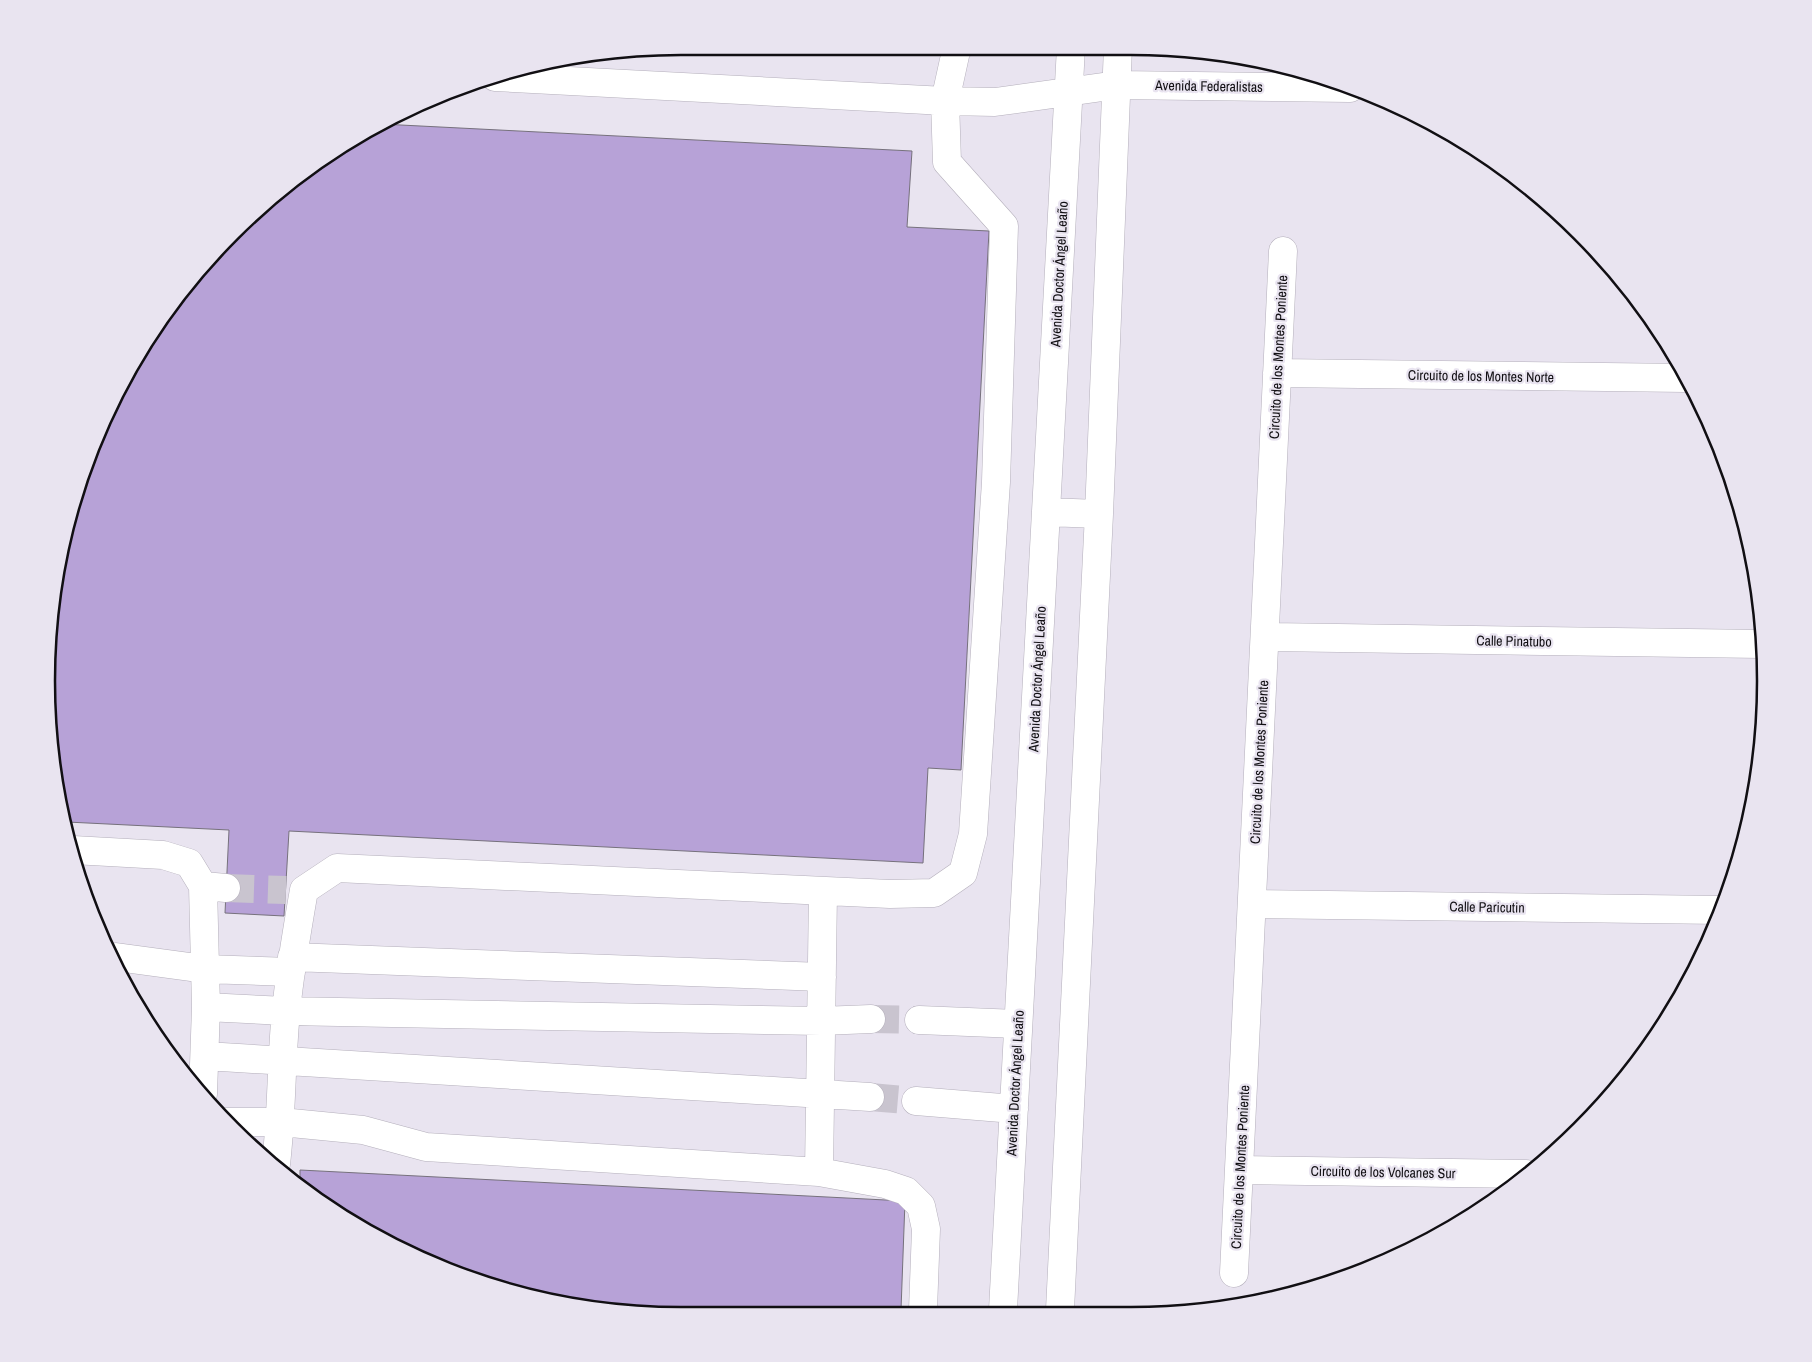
<svg xmlns="http://www.w3.org/2000/svg" width="1812" height="1362" viewBox="0 0 1812 1362" font-family="'Archivo Narrow',sans-serif">
<style>
.building{fill:#b7a2d7;stroke:#76717c}
.lines{fill:none;stroke-linecap:round;stroke-linejoin:round}
.minor-tunnel{stroke:#c9c4cf;stroke-width:28;stroke-dasharray:28 14;stroke-linecap:butt}
.minor-casing{stroke:#b4afbb;stroke-width:29}
.minor{stroke:#fff;stroke-width:28}
.labels{text-anchor:middle;dominant-baseline:central;stroke-width:4.5;stroke-linejoin:round;paint-order:stroke}
.street-label{font-size:14px;fill:#110f13;stroke:#e9e4f0}
.rim{fill:none;stroke:#110f13;stroke-width:2.5}
</style>
<rect width="100%" height="100%" fill="#e9e4f0"/>
<path class="building" d="M 381,124 L 912,151 L 907,227 L 989,231 L 961,770 L 928,768 L 923,863 L 289,831 L 284,916 L 225,913 L 229,830 L 67,822 L 48,722 L 59,557 L 112,400 L 204,262 L 263,204 L 363,131 Z
M 300,1170 L 905,1201 L 901,1310 L 598,1310 L 477,1282 L 363,1231 L 300,1182 Z"/>
<g class="lines">
<path class="minor-tunnel" d="M 226,888 L 286,890
M 871,1019 L 919,1020
M 870,1097 L 916,1101"/>
<g class="minor-casing">
<path id="minor" d="M 495,77 L 945,101 L 995,102 L 1117,85 L 1350,88
M 1277,373 L 1686,378
M 1046,512 L 1099,514
M 1265,637 L 1762,644
M 73,850 L 163,855 L 189,863 L 203,886 L 206,1007 L 203,1094
M 203,886 L 226,888
M 1252,904 L 1722,910
M 116,957 L 205,969 L 291,972
M 292,957 L 822,977
M 206,1007 L 286,1011 L 821,1021 L 871,1019
M 919,1020 L 1018,1024
M 205,1056 L 870,1097
M 916,1101 L 1014,1109
M 226,1122 L 281,1122 L 363,1130 L 426,1147 L 819,1172 L 885,1184 L 906,1191 L 921,1206 L 926,1229 L 923,1310
M 276,1164 C 282,1113 281,1062 286,1011 C 290,970 297,930 304,890 L 337,868 L 890,894 L 934,893 L 963,873 L 973,834 L 996,482 L 1004,226 L 947,162 L 945,101 L 956,51 L 959,47
M 1240,1170 L 1526,1174
M 819,1172 L 823,892
M 1234,1273 L 1283,251
M 1003,1310 L 1071,47
M 1060,1310 L 1099,514 L 1118,47"/>
</g>
<use href="#minor" class="minor"/>
</g>
<g class="labels">
<g class="street-label">
<text transform="translate(1209 86) rotate(1)">Avenida Federalistas</text>
<text transform="translate(1059 274) rotate(-87)">Avenida Doctor Ángel Leaño</text>
<text transform="translate(1278 357) rotate(-87)">Circuito de los Montes Poniente</text>
<text transform="translate(1481 376) rotate(1)">Circuito de los Montes Norte</text>
<text transform="translate(1514 641) rotate(1)">Calle Pinatubo</text>
<text transform="translate(1037 679) rotate(-87)">Avenida Doctor Ángel Leaño</text>
<text transform="translate(1259 762) rotate(-87)">Circuito de los Montes Poniente</text>
<text transform="translate(1487 907) rotate(1)">Calle Paricutin</text>
<text transform="translate(1015 1083) rotate(-87)">Avenida Doctor Ángel Leaño</text>
<text transform="translate(1240 1167) rotate(-87)">Circuito de los Montes Poniente</text>
<text transform="translate(1383 1172) rotate(1)">Circuito de los Volcanes Sur</text>
</g>
</g>
<path d="M0 0H1812V1362H0ZM681 55H1131A626 626 0 0 1 1757 681V681A626 626 0 0 1 1131 1307H681A626 626 0 0 1 55 681V681A626 626 0 0 1 681 55Z" fill="#e9e4f0" fill-rule="evenodd"/>
<path class="rim" d="M681 55H1131A626 626 0 0 1 1757 681V681A626 626 0 0 1 1131 1307H681A626 626 0 0 1 55 681V681A626 626 0 0 1 681 55Z"/>
</svg>
